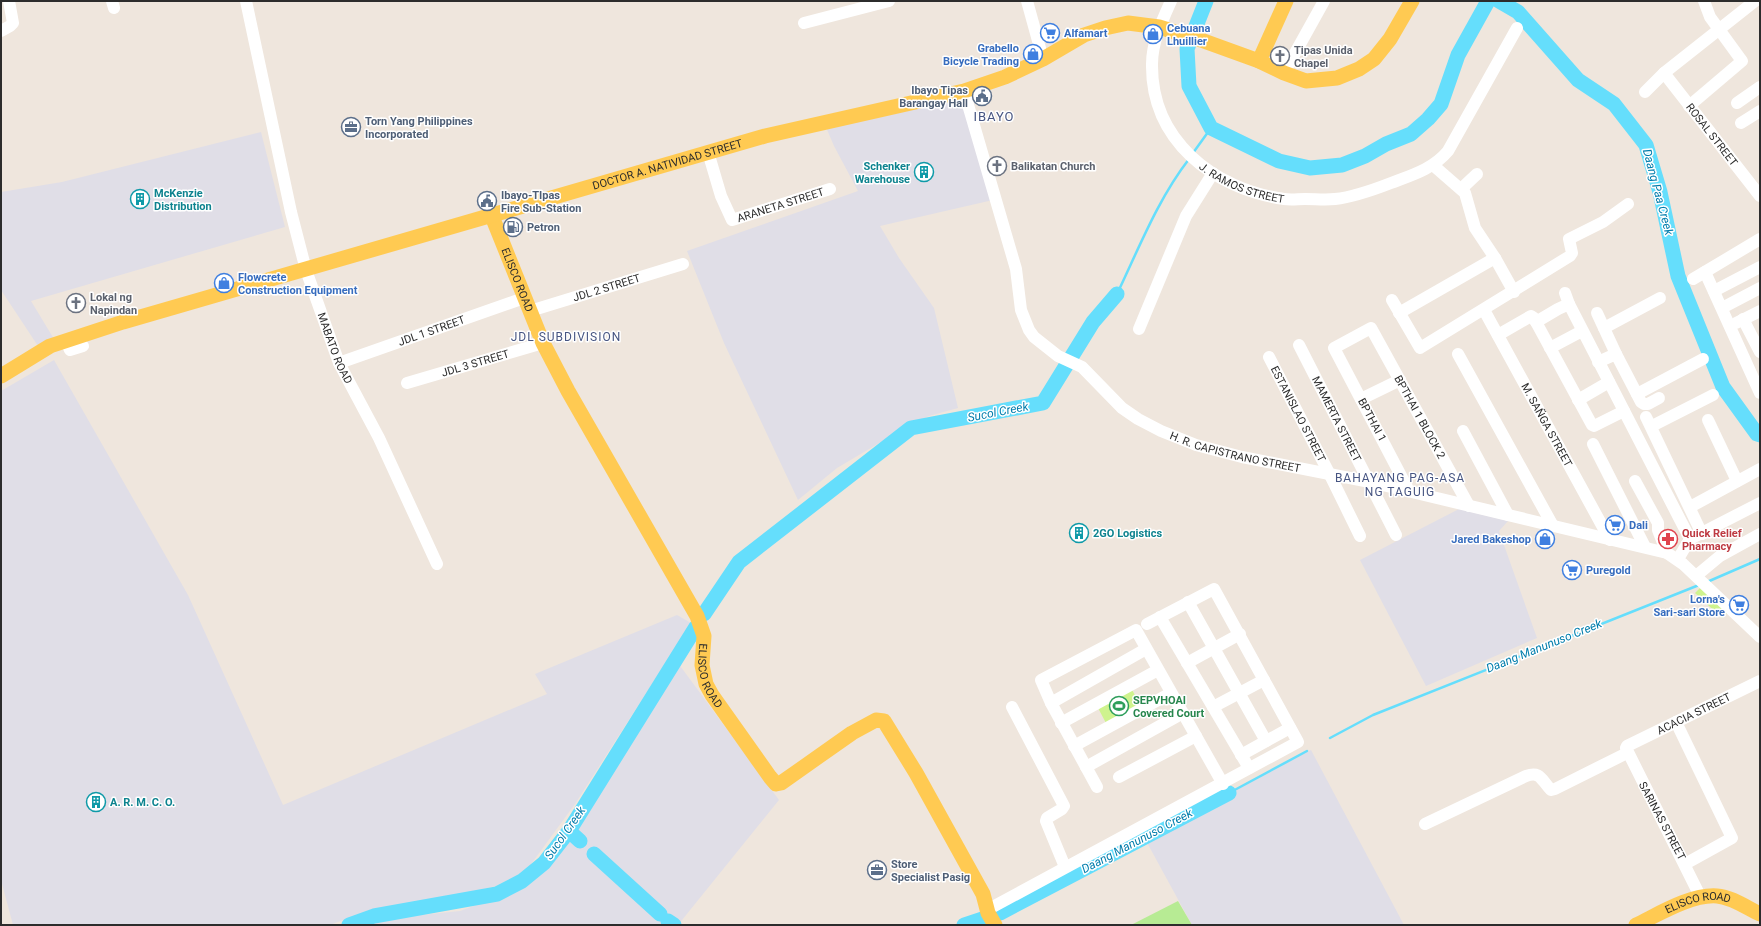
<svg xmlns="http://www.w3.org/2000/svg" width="1761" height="926" viewBox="0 0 1761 926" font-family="Roboto,sans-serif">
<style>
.industrial{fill:#e0dee7}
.green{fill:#b7eb94}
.pitch{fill:#cff38e}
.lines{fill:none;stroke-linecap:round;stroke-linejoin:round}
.stream{stroke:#65defc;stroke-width:2.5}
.river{stroke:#65defc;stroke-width:15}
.minor{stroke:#fff;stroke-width:12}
.major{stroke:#ffca52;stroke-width:15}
.labels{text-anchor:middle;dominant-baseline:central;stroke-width:3;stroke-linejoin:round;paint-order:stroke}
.shop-label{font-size:11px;font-weight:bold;fill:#366cbe;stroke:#fff;text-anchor:start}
.worship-label{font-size:11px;font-weight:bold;fill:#5b616d;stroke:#fff;text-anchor:start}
.service-label{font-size:11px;font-weight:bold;fill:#4e5e75;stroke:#fff;text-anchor:start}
.street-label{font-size:11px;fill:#2c2c2c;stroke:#fff}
.culture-label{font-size:11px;font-weight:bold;fill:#0d838f;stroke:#fff;text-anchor:start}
.health-label{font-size:11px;font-weight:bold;fill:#be3a42;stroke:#fff;text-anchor:start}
.leisure-label{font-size:11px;font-weight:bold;fill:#27864d;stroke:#fff;text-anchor:start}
.water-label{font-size:12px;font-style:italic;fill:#007dac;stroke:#fff}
.neighbourhood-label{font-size:12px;letter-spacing:1px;fill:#475582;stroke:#fff}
.quarter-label{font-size:13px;letter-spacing:1px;fill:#475582;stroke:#fff}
</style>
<rect width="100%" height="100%" fill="#efe6dd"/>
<path class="industrial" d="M 961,100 L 993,200 L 880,226 L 899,258 L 934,308 L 958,408 L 929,416 L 913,423 L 837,468 L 798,500 L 724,343 L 687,251 L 858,191 L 834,146 L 825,125 Z
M 261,132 L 285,227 L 31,301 L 54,339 L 38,346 L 1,290 L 1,192 L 62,182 Z
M 54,360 L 188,595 L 283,805 L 547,694 L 535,674 L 677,615 L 691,623 L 575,804 L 526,871 L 496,886 L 453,896 L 372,909 L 330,925 L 13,925 L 1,880 L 1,391 Z
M 1459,509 L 1508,521 L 1499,531 L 1537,638 L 1426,686 L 1360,560 Z
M 678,663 L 779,800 L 678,925 L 369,925 L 400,917 L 460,911 L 490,900 L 529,882 L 564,844 Z
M 1311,750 L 1404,925 L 1192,925 L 1145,839 Z"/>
<path class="green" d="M 1178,901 L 1192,925 L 1131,925 Z"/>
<path class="pitch" d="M 1700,588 L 1727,613 L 1722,618 L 1695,593 Z
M 1131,688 L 1141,706 L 1107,725 L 1097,706 Z"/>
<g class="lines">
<path class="stream" d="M 1193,153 L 1211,128
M 1117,294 C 1139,248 1158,199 1189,159
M 1707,582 L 1760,559
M 1330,738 L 1373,715 L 1699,585
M 1229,793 L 1307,751"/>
<path class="river" d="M 1206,1 L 1187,49 L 1189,86 L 1211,128 L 1279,161 L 1310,168 L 1342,165 L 1365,156 L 1386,144 L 1411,134 L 1428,119 L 1441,104 L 1458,55 L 1488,1
M 1499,1 L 1518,12 L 1578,80 L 1614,104 L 1646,145 L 1660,192 L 1678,276 L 1723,387 L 1757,434 L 1760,435
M 704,614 L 739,562 L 911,428 L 1043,403 L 1093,322 L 1117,294
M 569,831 L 580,841
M 594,854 L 660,914
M 668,921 L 674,925
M 349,925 L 374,916 L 497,894 L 522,881 L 544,863 L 569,831 L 696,627
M 964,925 L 1000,913 L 1229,793"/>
<g class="minor">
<path d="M 112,1 L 114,8"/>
<path id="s1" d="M 246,1 L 291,212 L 306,270 L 339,363 L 379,438 L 437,564"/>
<path d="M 1027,1 L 1043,59"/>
<path id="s2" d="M 1171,1 C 1162,21 1152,42 1152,64 C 1151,140 1213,189 1284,199 C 1291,200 1298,199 1305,199 C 1315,199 1326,200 1335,199 C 1354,197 1373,190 1391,183 C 1412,175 1433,169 1448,151 L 1517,28"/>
<path d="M 804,23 L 889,1"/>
<path d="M 1,31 L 10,26 L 13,23 L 9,1"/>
<path d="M 1284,73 L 1324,1"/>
<path id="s3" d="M 1664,73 L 1760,196"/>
<path id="s4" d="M 964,91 L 1016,269 L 1021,310 L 1029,330 L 1034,337 L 1058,356 L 1082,367 L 1122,408 L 1138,419 L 1161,431 L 1196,445 L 1242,457 L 1370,482 L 1667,553 L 1683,564 L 1760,637"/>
<path d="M 1645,92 L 1664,73 L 1755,1"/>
<path d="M 1737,103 L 1760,87"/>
<path d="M 1689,106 L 1742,61 L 1710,17 L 1704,1"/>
<path d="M 1741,123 L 1760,111"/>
<path id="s5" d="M 708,152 L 721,196 L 732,220 L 830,189"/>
<path d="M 1434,166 L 1465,193 L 1475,228 L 1495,258 L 1514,292"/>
<path d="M 1461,189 L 1477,174"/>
<path d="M 1705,272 L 1760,393"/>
<path d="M 1693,279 L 1760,239"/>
<path d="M 1714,291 L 1760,267"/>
<path d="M 1565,293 L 1569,304"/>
<path d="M 1392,300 L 1420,348 L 1570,256 L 1572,253 L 1569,239 L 1603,222 L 1628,204"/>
<path d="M 1722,308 L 1760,288"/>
<path id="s6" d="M 1484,310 L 1610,540"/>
<path id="s7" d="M 530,311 L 683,264"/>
<path d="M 1399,313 L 1495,258"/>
<path d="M 1597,313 L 1616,354"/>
<path d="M 1743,319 L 1760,352"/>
<path d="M 1536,322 L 1592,425 L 1594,426 L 1624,411"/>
<path d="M 1736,323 L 1760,311"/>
<path d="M 1604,328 L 1660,298"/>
<path d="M 1139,329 L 1186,216 L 1213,173"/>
<path d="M 1498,335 L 1531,316 L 1534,318 L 1536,322 L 1558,309 L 1569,304 L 1690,539"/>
<path d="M 66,341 L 70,350 L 83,346"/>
<path id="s8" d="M 1299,345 L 1396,535"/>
<path d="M 1550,348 L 1582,331"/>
<path d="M 1458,354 L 1553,526"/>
<path id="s9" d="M 1269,357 L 1330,475 L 1360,536"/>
<path d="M 1598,362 L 1616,354 L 1641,402 L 1644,404 L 1648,404 L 1659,398"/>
<path id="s10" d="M 339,363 L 524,298"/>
<path id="s11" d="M 407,383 L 543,343"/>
<path d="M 1637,394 L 1703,359"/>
<path d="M 1361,399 L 1400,380"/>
<path d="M 1578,400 L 1609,382"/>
<path d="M 1646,417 L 1702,534"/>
<path d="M 1708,420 L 1737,481"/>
<path d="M 1652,426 L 1713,395"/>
<path d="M 1463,431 L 1508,515"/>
<path d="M 1593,444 L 1645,547"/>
<path d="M 1635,481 L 1658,523 L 1658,530 L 1667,553"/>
<path id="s12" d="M 1409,491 L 1334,348 L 1371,328 L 1469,506"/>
<path d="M 1690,507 L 1760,469"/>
<path d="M 1678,559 L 1690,539 L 1760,503"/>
<path d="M 1696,576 L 1720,556 L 1760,534"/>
<path d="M 1188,602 L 1266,741"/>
<path d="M 1160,617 L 1249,768"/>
<path d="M 1187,663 L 1240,634"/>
<path d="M 1051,703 L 1146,649"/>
<path d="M 1012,707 L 1064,806 L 1062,809 L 1047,818 L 1046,821 L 1065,867"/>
<path d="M 1213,707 L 1264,680"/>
<path d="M 1676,722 L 1732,838 L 1685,864"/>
<path d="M 1061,723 L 1158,670"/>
<path d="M 1074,746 L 1171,693"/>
<path d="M 1241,755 L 1290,728"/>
<path d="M 1086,767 L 1183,713"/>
<path d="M 1119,777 L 1196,736"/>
<path d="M 1097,787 L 1051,703 L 1041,680 L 1136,630 L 1223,784"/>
<path d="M 1425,824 L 1526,776 C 1541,771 1541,780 1551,790 L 1555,789 L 1627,753"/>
<path id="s13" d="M 1700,896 L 1626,748 L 1627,746 L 1760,681"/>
<path d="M 987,910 L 1298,742 L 1214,589 L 1147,624"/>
</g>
<g class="major">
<path d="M 1259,61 L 1286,1"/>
<path id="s14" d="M 491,214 L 543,343 L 568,391 L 697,616 L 704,636 L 702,665 L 706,684 L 712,695 L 770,777 L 776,784 L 781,783 L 852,733 L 876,720 L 884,721 L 916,773 L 983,894 L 988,913 L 995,925"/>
<path id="s15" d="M 1,376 L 50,346 L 123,322 L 765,136 L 964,91 L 1005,77 L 1043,59 L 1084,35 L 1105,28 L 1128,23 L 1159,27 L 1201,40 L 1259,61 L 1284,73 L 1306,81 L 1337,78 L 1359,69 L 1374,59 L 1390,39 L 1412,1"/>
<path id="s16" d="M 1636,925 C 1659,914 1691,894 1717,896 C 1732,897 1747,908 1760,914"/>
</g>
</g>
<defs>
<g id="supermarket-ring" transform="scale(1)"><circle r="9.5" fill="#fff" stroke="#3f7fe0" stroke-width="1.5"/><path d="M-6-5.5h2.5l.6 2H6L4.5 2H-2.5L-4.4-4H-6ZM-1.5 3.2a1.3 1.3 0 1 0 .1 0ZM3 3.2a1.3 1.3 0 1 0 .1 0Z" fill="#3f7fe0"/></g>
<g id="shop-ring" transform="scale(1)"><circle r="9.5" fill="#fff" stroke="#3f7fe0" stroke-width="1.5"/><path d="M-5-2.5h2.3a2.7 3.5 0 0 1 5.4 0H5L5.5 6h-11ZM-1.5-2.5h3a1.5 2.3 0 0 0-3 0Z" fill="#3f7fe0"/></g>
<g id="church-ring" transform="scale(1)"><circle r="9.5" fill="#fff" stroke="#6b7280" stroke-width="1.5"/><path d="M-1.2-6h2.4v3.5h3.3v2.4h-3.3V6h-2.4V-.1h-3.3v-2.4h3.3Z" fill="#6b7280"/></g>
<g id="civic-ring" transform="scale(1)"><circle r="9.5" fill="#fff" stroke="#5c6f8a" stroke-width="1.5"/><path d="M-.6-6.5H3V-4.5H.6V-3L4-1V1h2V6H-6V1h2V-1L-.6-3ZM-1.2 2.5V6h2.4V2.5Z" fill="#5c6f8a"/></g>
<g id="office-ring" transform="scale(1)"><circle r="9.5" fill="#fff" stroke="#5c6f8a" stroke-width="1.5"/><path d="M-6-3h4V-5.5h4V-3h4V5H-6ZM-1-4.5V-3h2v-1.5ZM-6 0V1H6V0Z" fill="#5c6f8a"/></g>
<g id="building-ring" transform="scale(1)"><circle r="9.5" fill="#fff" stroke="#0f9aa8" stroke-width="1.5"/><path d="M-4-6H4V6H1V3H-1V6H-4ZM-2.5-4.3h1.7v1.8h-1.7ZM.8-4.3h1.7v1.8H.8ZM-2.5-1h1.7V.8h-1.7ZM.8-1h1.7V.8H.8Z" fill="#0f9aa8"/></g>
<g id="fuel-ring" transform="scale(1)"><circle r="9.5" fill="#fff" stroke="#5c6f8a" stroke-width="1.5"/><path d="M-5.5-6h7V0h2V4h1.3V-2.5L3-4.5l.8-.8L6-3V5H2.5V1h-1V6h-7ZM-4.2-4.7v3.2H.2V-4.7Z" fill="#5c6f8a"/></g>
<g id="pharmacy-ring" transform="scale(1)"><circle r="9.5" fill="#fff" stroke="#e0444e" stroke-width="1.5"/><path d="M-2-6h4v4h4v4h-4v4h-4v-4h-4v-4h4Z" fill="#e0444e"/></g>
<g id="stadium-ring" transform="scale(1)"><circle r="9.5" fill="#fff" stroke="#2e9e5b" stroke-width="1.5"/><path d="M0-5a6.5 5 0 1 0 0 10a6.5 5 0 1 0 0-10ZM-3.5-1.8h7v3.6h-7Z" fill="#2e9e5b"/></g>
</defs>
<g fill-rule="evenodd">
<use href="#supermarket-ring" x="1050" y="33"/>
<use href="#shop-ring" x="1153" y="34"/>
<use href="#shop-ring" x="1033" y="54"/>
<use href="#church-ring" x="1280" y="56"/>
<use href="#civic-ring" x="982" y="96"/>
<use href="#office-ring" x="351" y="127"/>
<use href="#church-ring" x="997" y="166"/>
<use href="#building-ring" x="924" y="172"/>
<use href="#building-ring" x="140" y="199"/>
<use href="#civic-ring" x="487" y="201"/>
<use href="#fuel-ring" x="513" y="227"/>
<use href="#shop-ring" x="224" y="283"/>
<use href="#church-ring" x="76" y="303"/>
<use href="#supermarket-ring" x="1615" y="525"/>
<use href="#building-ring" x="1079" y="533"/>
<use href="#shop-ring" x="1545" y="539"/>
<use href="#pharmacy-ring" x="1668" y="539"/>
<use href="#supermarket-ring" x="1572" y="570"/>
<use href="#supermarket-ring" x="1739" y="605"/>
<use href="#stadium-ring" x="1119" y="706"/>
<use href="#building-ring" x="96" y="802"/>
<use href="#office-ring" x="877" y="870"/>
</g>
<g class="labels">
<g class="shop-label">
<text x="1167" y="28">Cebuana<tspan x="1167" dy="13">Lhuillier</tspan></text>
<text x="1064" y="33">Alfamart</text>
<text x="1019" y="48" text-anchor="end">Grabello<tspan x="1019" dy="13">Bicycle Trading</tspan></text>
<text x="238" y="277">Flowcrete<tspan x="238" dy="13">Construction Equipment</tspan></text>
<text x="1629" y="525">Dali</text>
<text x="1531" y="539" text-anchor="end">Jared Bakeshop</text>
<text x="1586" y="570">Puregold</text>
<text x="1725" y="599" text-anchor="end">Lorna's<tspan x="1725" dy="13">Sari-sari Store</tspan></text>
</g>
<g class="worship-label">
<text x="1294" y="50">Tipas Unida<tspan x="1294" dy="13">Chapel</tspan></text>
<text x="1011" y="166">Balikatan Church</text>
<text x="90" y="297">Lokal ng<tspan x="90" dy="13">Napindan</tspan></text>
</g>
<g class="service-label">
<text x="968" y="90" text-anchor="end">Ibayo Tipas<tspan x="968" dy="13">Barangay Hall</tspan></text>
<text x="365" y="121">Torn Yang Philippines<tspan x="365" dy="13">Incorporated</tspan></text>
<text x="501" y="195">Ibayo-TIpas<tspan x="501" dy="13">Fire Sub-Station</tspan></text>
<text x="527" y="227">Petron</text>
<text x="891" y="864">Store<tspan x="891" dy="13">Specialist Pasig</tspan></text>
</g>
<g class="street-label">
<text stroke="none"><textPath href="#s3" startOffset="78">ROSAL STREET</textPath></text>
<text stroke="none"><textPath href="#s15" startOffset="701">DOCTOR A. NATIVIDAD STREET</textPath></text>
<text stroke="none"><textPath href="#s2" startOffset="228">J. RAMOS STREET</textPath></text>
<text stroke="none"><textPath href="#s5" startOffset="123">ARANETA STREET</textPath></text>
<text stroke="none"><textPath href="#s14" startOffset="71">ELISCO ROAD</textPath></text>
<text stroke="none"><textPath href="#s7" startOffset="80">JDL 2 STREET</textPath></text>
<text stroke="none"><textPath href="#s10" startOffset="98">JDL 1 STREET</textPath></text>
<text stroke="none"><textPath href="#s1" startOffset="359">MABATO ROAD</textPath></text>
<text stroke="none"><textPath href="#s11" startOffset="71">JDL 3 STREET</textPath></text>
<text stroke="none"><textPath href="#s9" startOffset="64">ESTANISLAO STREET</textPath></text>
<text stroke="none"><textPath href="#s12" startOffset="305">BPTHAI 1 BLOCK 2</textPath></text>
<text stroke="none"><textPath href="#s8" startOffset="83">MAMERTA STREET</textPath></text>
<text transform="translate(1372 420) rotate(62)">BPTHAI 1</text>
<text stroke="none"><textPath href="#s6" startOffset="131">M. SAÑGA STREET</textPath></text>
<text stroke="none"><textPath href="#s4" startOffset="494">H. R. CAPISTRANO STREET</textPath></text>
<text stroke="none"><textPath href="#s14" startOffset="515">ELISCO ROAD</textPath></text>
<text stroke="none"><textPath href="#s13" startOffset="242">ACACIA STREET</textPath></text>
<text transform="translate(1662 821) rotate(62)">SARINAS STREET</text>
<text stroke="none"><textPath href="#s16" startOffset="67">ELISCO ROAD</textPath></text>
</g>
<g class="culture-label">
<text x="910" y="166" text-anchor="end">Schenker<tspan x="910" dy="13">Warehouse</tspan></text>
<text x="154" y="193">McKenzie<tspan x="154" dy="13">Distribution</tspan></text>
<text x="1093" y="533">2GO Logistics</text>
<text x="110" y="802">A. R. M. C. O.</text>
</g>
<g class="health-label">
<text x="1682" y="533">Quick Relief<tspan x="1682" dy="13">Pharmacy</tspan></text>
</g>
<g class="leisure-label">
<text x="1133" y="700">SEPVHOAI<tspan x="1133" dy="13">Covered Court</tspan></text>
</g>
<g class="water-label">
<text transform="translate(1658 192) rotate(75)">Daang Paa Creek</text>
<text transform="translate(998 412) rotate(-11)">Sucol Creek</text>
<text transform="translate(1544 646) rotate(-22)">Daang Manunuso Creek</text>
<text transform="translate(565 833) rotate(-55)">Sucol Creek</text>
<text transform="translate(1137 841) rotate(-28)">Daang Manunuso Creek</text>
</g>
<g class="neighbourhood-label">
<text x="566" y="337">JDL SUBDIVISION</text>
<text x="1400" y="478">BAHAYANG PAG-ASA<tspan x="1400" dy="14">NG TAGUIG</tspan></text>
</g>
<g class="quarter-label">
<text x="994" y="116">IBAYO</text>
</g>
</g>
<rect width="1761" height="926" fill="none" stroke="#2c2c2c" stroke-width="4"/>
</svg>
